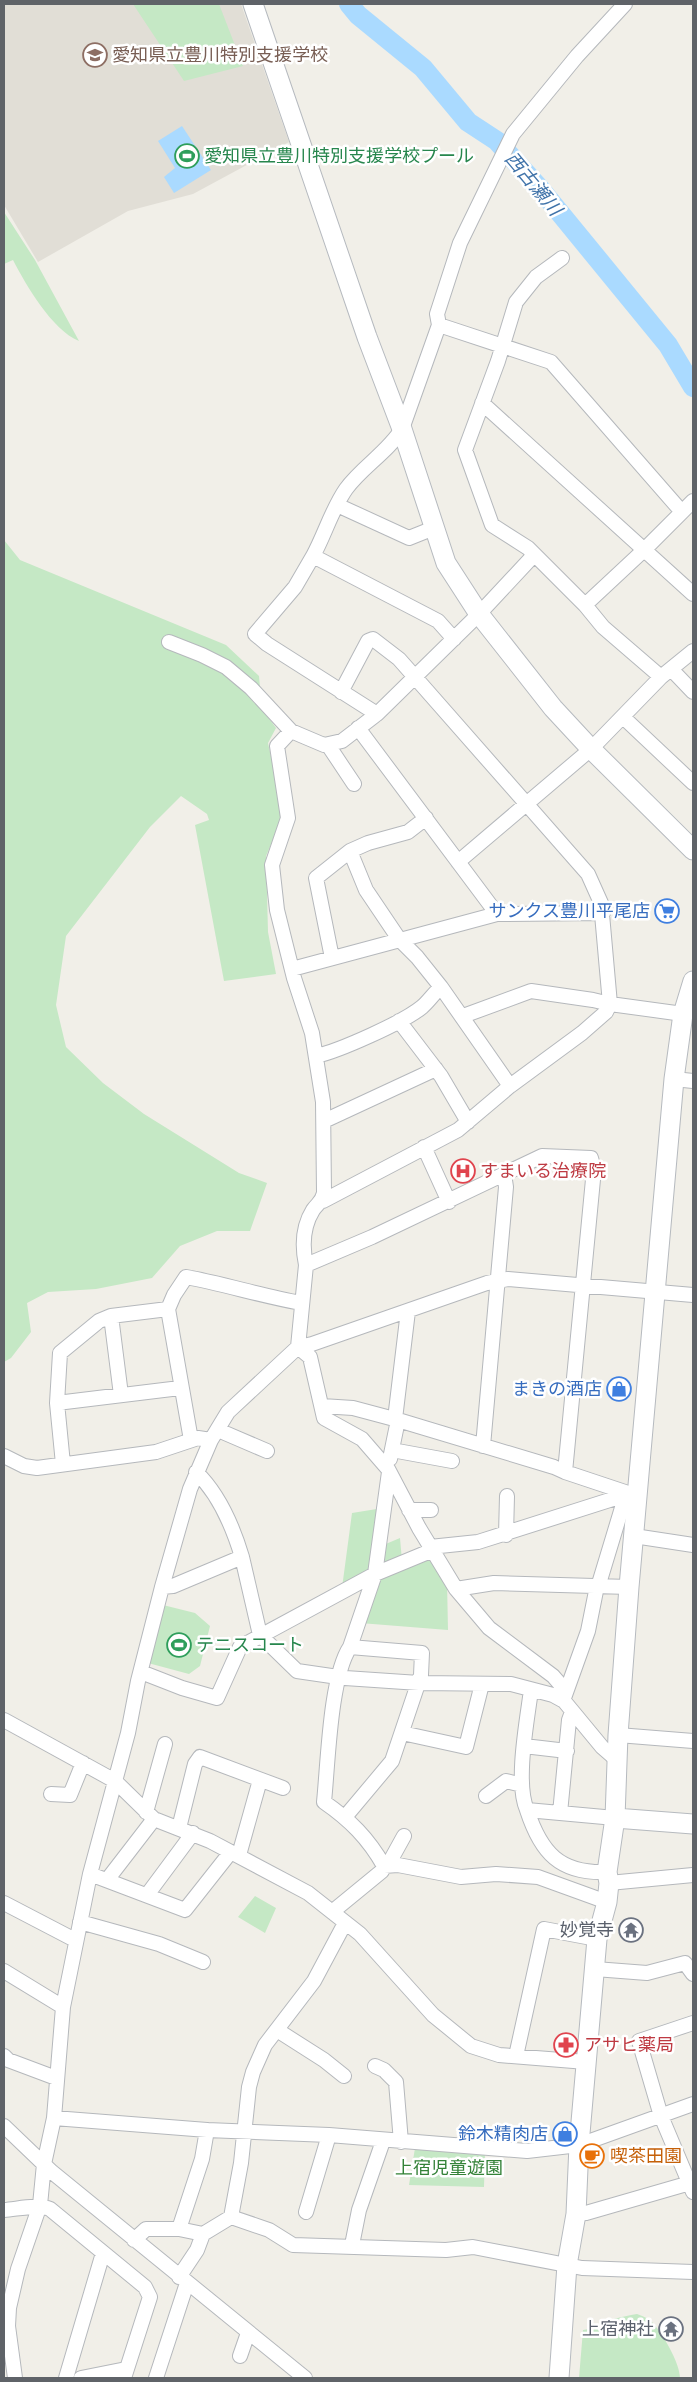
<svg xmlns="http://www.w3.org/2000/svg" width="697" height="2382" viewBox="0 0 697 2382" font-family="Signika,'Noto Sans JP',sans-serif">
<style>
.education{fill:#e1ded6}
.green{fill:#c5e8c5}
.water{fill:#aadaff}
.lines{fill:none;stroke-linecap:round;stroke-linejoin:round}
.river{stroke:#aadaff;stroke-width:20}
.street-casing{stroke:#b5b8bc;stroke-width:16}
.secondary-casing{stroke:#b6babf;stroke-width:21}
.street{stroke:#fff;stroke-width:14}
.secondary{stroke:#fff;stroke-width:19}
.labels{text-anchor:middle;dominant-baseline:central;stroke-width:5;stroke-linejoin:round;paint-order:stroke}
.education-label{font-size:18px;fill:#785e54;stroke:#fff;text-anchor:start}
.leisure-label{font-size:18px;fill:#27864d;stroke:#fff;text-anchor:start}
.shop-label{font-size:18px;fill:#366cbe;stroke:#fff;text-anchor:end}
.health-label{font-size:18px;fill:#be3a42;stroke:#fff;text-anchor:start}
.worship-label{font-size:18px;fill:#5b616d;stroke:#fff;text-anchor:end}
.food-label{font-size:18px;fill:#c56008;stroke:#fff;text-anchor:start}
.park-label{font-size:18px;fill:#348238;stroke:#fff}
.water-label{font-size:19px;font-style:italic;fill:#4174aa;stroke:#fff}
</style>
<rect width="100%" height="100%" fill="#f1efe8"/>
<path class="education" d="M 4,4 L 241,4 L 289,142 L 193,194 L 128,211 L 38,262 L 4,205 Z"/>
<path class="green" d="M 133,4 L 219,4 L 243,66 L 184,81 Z
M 4,212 L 35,260 L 79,341 C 52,330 26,285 13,260 L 4,264 Z
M 4,540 L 20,560 L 226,645 L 259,676 L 262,709 L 276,728 L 268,743 L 284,814 L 266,856 L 268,932 L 276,974 L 224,981 L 195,825 L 209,820 L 207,814 L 181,796 L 150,827 L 66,936 L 56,1005 L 66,1047 L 103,1083 L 144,1114 L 239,1173 L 267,1183 L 250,1231 L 217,1231 L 180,1246 L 152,1278 L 96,1289 L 48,1292 L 27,1303 L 31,1332 L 11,1358 L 4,1362 Z
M 383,1508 L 373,1569 L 342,1588 L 352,1513 Z
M 400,1538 L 402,1561 L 377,1571 L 381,1546 Z
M 430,1556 L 447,1581 L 448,1630 L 360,1623 L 376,1578 Z
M 163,1605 L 195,1613 L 210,1626 L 200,1666 L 189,1674 L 148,1663 Z
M 255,1896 L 276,1908 L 265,1933 L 238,1917 Z
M 415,2148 L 485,2152 L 484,2187 L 409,2185 Z
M 637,2314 C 642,2316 648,2318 651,2321 C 662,2332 680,2363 680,2378 L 579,2378 L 583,2330 C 592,2329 597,2325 605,2322 C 611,2319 630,2315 637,2314 Z"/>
<path class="water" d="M 182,126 L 211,170 L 174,193 L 164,177 L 175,168 L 158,141 Z"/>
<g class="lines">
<path class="river" d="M 349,4 L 358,15 L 423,68 L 468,122 L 497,141 L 542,191 L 668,345 L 693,387"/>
<g class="street-casing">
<path id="street" d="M 562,258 L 536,277 L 516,302 L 498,361 L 465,450 L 492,525 L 528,548 L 585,605 L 603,627 L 661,677
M 439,325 L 551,362 L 682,512
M 482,403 L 693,594
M 337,505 L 409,538 L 434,528
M 313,556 L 295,587 L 255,634 L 267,644 L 377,714
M 585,605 L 644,550 L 693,501
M 454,639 L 438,621 L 313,556 C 325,534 332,509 346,489 C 362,467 388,452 402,429 L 439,325 L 437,314 L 460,243 L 513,134 L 577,56 L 625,4
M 169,642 L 202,655 L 226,667 L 251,688 L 291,731 L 324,745 L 342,741 L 377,714 L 479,614 L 534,555
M 671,669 L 693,692
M 341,692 L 368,641 L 373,639 L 399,659 L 414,676 L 588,874 L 601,903 L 610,1004 L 593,1000 L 531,991 L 463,1016
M 623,717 L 693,783
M 358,728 L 497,914
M 291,731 L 277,746 L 288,818 L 272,865 L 277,910 L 294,978 L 312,1033 L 323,1102 L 324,1193 C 322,1202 318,1203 313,1210 C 303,1226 302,1246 306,1265 L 298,1347
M 328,745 L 354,784
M 350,851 L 366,890 L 399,939 L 417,957 L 441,987 L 510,1086
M 458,862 L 591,749 L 661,677 L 693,651
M 332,958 L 316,878 L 350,851 L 368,843 L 408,832 L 426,818
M 292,969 L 497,914 L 603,913
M 399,1021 L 441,1076 L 468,1122
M 316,1056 C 339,1051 404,1022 422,1007 C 429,1001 434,993 441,987
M 674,1079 L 693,1081
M 324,1121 L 436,1069
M 424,1147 L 449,1202
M 323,1201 L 458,1130 L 510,1086 L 582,1033 L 606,1012 L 610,1004 L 683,1014
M 306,1265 L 372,1237 L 542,1156 L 591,1158 L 594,1169 L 565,1472 L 554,1467 L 398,1420 L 353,1408 L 322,1406
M 168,1309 L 191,1440
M 111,1316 L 121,1395
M 298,1347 L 310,1357 L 324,1418 L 362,1439 L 388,1469 L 419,1528 L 456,1589 L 489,1628 L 553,1676 L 566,1691
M 57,1403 L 180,1388
M 395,1419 L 408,1311
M 218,1430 L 267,1451
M 483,1446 L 506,1187 L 504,1174
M 392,1450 L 452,1461
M 4,1456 L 24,1466 L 37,1468 L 156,1452 L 198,1438 L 211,1440
M 390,1459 L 398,1420
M 63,1464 L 57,1403 L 60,1353 L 99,1321 L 111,1316 L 168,1309 L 174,1295 L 186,1277 C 224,1284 262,1296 301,1303
M 196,1472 C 219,1494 233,1527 242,1557
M 565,1472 L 628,1493 L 624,1501 L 598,1587
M 409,1510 L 431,1510
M 506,1535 L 507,1496
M 634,1536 L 693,1545
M 430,1547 L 478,1542 L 638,1491
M 162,1587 L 173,1586 L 242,1557 L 260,1635 L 297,1671 L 345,1678 L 419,1683 L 511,1684 L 553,1695 L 564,1701 L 602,1747 L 618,1761
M 456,1589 L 494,1583 L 629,1587
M 350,1647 L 375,1574 L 389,1472
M 141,1672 L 182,1688 L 217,1698 L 240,1647 L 375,1574 L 433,1550
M 564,1698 L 588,1631 L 597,1586
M 4,1720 L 115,1781 L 154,1819 L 210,1841 L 308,1893 L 360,1934 L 433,2015 L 471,2046 L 499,2055 L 586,2062
M 402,1733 L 466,1747 L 482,1684
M 618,1735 L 693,1741
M 524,1746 L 567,1751
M 51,1794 L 70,1795 L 83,1763
M 486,1796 L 506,1781 L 522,1785
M 527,1810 C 515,1783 527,1721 531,1690
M 146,1812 L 165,1744
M 560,1813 L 569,1720 L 572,1712
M 179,1828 L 195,1764 L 200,1757 L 283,1788
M 239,1855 L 260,1780
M 388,1865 L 404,1836
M 384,1866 L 398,1865 L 461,1877 L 496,1874 L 538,1877 L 607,1902
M 607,1872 C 560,1874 541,1853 527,1810 L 615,1818
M 90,1874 L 185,1910 L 230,1853
M 107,1880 L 154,1819
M 609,1883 L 693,1875
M 147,1895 L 193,1833
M 4,1903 L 75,1940
M 332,1912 L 382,1871 L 384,1866 C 368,1838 350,1820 324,1802 C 328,1764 330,1677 350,1647 L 422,1653 L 421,1675 L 392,1761 L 345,1817
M 80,1922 L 159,1944 L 203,1962
M 595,1969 L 647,1973 L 685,1963 L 693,1974
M 4,1971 L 63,2007
M 693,2023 L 639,2041 L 661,2116 L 693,2192
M 277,2030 L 324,2060 L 344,2076
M 4,2056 L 8,2060 L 56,2078
M 516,2056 L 544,1929 L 597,1939
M 375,2066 L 384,2070 L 396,2082 L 401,2142
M 54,2118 L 207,2130 L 329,2135 L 527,2151 L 579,2145 L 693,2104
M 4,2126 L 52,2172 L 305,2378
M 4,2210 C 18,2209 38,2204 50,2209 L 145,2287 L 150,2297 L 124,2378
M 306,2212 L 329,2135
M 576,2214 L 586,2213 L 690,2183
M 231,2217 L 269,2230 L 293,2245 L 446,2250 L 473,2247 L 582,2268 L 693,2272
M 179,2229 L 202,2159 L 207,2130
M 134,2240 L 146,2229 L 179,2229 L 203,2234 L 231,2217 L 241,2163 L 249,2087 L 253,2072 L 265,2045 L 314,1981 L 345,1923
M 352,2245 L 359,2210 L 383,2141
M 179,2277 L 197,2250 L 203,2234
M 240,2356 L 248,2333
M 15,2378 L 8,2326 L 9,2308 L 18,2269 L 40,2205 L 44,2164 L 54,2118 L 63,2007 L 90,1874 L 128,1733 L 138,1681 L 162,1587 L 190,1489 L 211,1440 L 228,1412 L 298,1347 L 312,1344 L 487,1283 L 508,1279 L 693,1295
M 66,2378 L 103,2253
M 81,2378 L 126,2369
M 156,2378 L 187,2283"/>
</g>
<g class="secondary-casing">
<path id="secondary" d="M 253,4 L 367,337 L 402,429 L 446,563 L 479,614 L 553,708 L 591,749 L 693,850
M 615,1818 L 693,1824
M 559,2378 L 567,2265 L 576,2214 L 579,2145 L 597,1939 L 607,1902 L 609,1883 L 607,1872 L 615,1818 L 618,1735 L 629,1587 L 674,1079 L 683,1014 L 693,981"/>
</g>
<use href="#street" class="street"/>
<use href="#secondary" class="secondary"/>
</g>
<defs>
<g id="school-ring" transform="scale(1.25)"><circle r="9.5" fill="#fff" stroke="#8d6e63" stroke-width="1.5"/><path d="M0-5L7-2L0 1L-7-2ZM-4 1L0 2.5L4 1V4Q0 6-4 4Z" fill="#8d6e63"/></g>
<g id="stadium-ring" transform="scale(1.25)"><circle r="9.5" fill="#fff" stroke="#2e9e5b" stroke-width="1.5"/><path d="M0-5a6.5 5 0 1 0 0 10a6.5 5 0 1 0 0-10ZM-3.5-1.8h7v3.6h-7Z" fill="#2e9e5b"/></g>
<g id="supermarket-ring" transform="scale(1.25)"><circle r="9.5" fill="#fff" stroke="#3f7fe0" stroke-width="1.5"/><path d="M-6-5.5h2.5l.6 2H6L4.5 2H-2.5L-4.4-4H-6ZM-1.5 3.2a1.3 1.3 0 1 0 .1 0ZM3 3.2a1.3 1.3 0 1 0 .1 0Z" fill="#3f7fe0"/></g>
<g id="hospital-ring" transform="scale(1.25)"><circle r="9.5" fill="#fff" stroke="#e0444e" stroke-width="1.5"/><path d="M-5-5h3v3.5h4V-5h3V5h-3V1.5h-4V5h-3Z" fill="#e0444e"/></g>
<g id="shop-ring" transform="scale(1.25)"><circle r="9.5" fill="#fff" stroke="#3f7fe0" stroke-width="1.5"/><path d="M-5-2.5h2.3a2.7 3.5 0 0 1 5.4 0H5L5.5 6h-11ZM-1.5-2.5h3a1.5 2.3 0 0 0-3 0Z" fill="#3f7fe0"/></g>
<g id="temple-ring" transform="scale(1.25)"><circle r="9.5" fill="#fff" stroke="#6b7280" stroke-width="1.5"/><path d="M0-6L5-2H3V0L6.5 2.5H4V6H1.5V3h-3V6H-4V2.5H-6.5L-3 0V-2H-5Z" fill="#6b7280"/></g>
<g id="pharmacy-ring" transform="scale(1.25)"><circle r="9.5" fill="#fff" stroke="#e0444e" stroke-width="1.5"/><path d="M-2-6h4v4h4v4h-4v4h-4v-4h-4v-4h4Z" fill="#e0444e"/></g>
<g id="cafe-ring" transform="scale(1.25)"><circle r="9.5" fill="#fff" stroke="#e8710a" stroke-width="1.5"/><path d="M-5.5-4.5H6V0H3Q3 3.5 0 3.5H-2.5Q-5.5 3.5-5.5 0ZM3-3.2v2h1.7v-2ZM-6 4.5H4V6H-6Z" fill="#e8710a"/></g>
</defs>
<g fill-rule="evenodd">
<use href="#school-ring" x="95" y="55"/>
<use href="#stadium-ring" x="187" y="156"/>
<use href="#supermarket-ring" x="667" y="911"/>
<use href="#hospital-ring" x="463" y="1171"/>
<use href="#shop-ring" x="619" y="1389"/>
<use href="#stadium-ring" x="179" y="1645"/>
<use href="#temple-ring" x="631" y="1930"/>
<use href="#pharmacy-ring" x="566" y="2045"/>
<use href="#shop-ring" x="565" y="2134"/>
<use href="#cafe-ring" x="592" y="2156"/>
<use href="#temple-ring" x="671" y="2329"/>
</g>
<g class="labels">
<g class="education-label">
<text x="112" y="55">愛知県立豊川特別支援学校</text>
</g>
<g class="leisure-label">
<text x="204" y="156">愛知県立豊川特別支援学校プール</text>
<text x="196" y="1645">テニスコート</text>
</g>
<g class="shop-label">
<text x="650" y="911">サンクス豊川平尾店</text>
<text x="602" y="1389">まきの酒店</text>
<text x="548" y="2134">鈴木精肉店</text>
</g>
<g class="health-label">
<text x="480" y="1171">すまいる治療院</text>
<text x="584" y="2045">アサヒ薬局</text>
</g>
<g class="worship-label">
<text x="614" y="1930">妙覚寺</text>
<text x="654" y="2329">上宿神社</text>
</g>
<g class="food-label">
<text x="610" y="2156">喫茶田園</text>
</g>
<g class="park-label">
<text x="449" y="2168">上宿児童遊園</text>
</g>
<g class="water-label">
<text transform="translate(533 184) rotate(50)">西古瀬川</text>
</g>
</g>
<rect width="697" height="2382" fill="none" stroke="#5f6368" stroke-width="10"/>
</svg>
